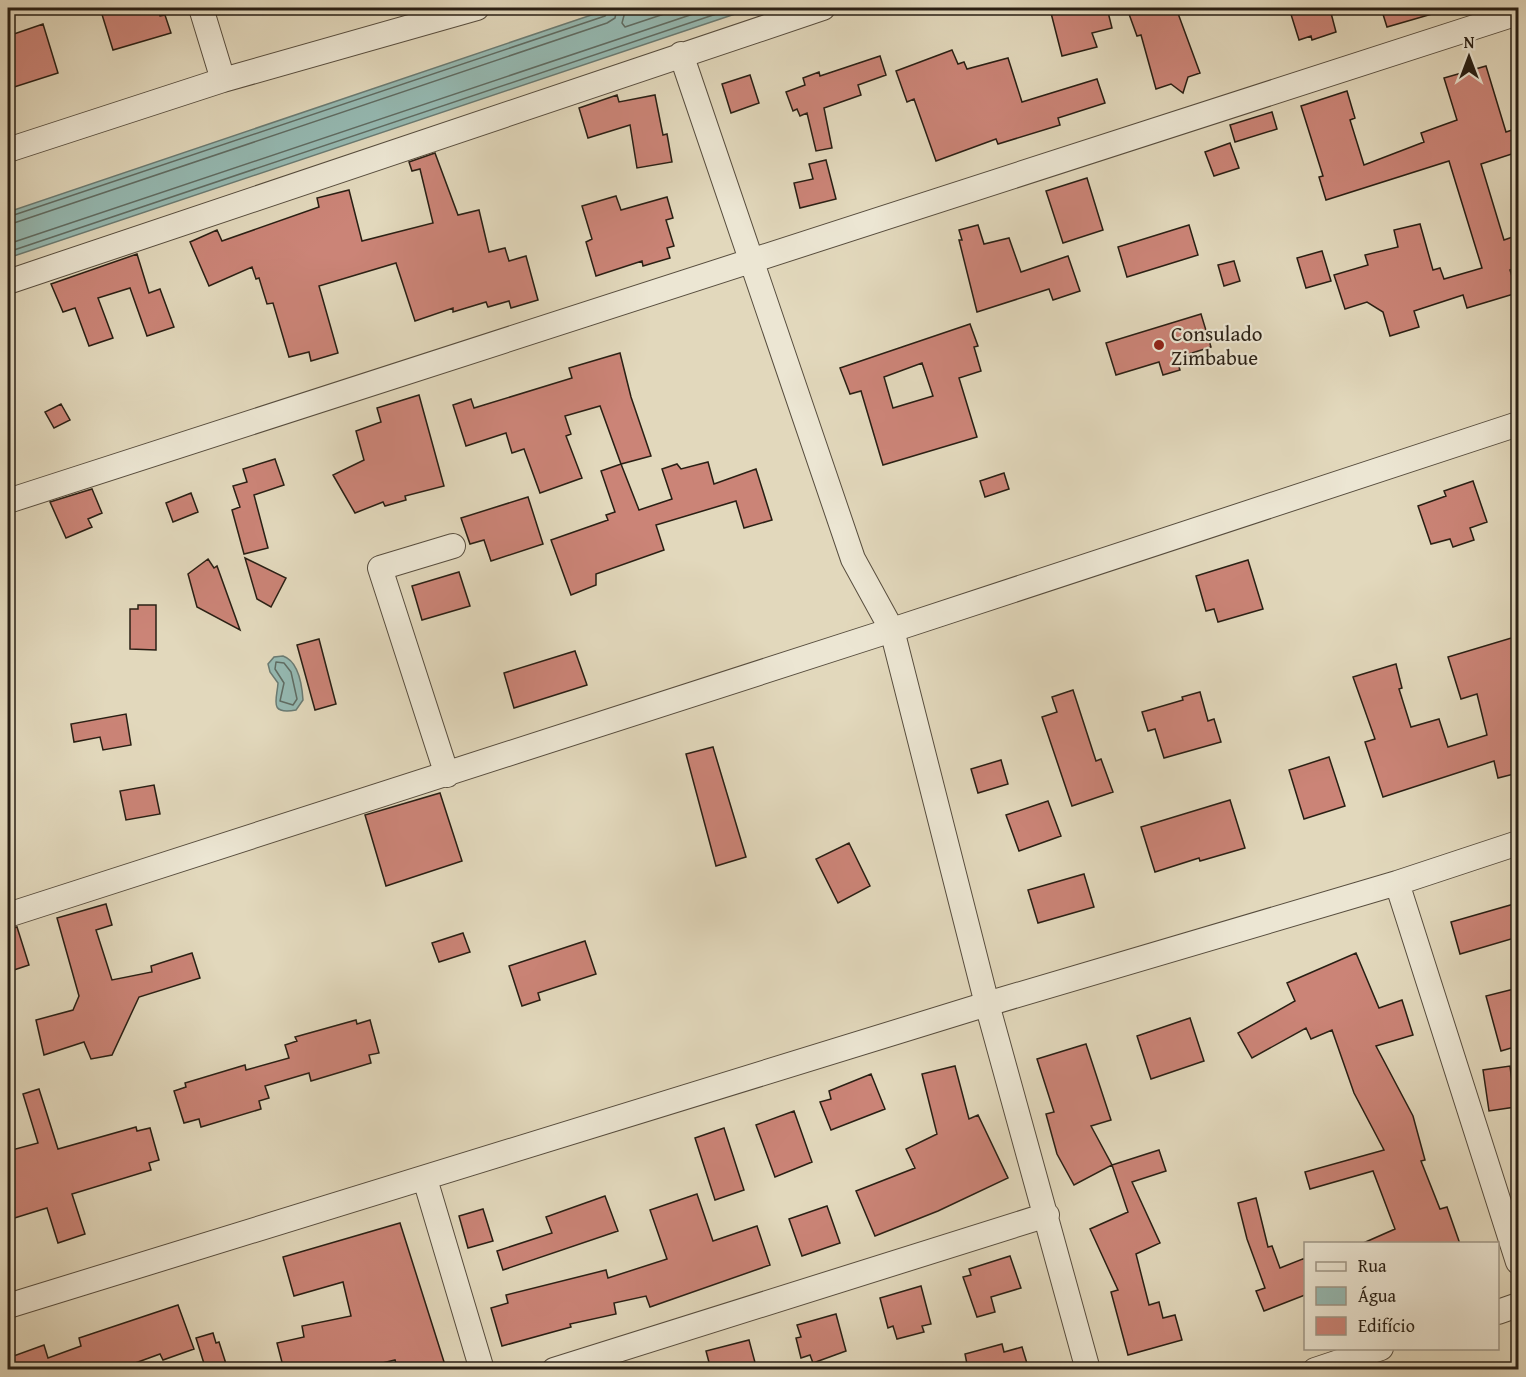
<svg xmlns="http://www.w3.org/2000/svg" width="1526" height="1377" viewBox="0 0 1526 1377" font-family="'Gentium Book Plus',serif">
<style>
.water{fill:#95b9b2;stroke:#6a7b73;stroke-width:1.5}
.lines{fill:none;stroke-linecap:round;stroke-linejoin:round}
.shore{stroke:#5f6c63;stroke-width:1.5}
.building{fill:#cb8477;stroke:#291f14;stroke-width:1.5;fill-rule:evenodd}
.minor-casing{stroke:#574d3e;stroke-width:26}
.minor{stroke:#ece6d3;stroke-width:24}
.poi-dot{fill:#8f2418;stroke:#ece6d3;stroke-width:2}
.labels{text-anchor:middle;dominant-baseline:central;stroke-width:4.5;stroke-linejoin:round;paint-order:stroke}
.poi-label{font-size:21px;fill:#291f14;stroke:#ece6d3;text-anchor:start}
</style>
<rect width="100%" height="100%" fill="#e2d8bc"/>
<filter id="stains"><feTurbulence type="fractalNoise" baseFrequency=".00333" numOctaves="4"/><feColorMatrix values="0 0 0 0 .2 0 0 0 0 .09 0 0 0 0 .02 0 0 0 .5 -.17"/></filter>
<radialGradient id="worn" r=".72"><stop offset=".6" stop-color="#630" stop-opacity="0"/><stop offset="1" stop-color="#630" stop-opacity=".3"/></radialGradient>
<path class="water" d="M 612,8 L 753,8 L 8,258 L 8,212 Z
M 283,656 C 298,661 302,685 303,700 L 296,710 C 268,715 277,700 278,683 L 270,672 L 268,664 L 274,657 Z"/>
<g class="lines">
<path class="shore" d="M 626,8 L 622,23 L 625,27 L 682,8
M 8,217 L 605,16 L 610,8
M 8,225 L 607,23 L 615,18 L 617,8
M 8,244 L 711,8
M 8,252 L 734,8
M 276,662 L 284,663 L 291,672 L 297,699 L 293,705 L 280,701 L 284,683 L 275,669 Z"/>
</g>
<path class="building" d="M 100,8 L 157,8 L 160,16 L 165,15 L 171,33 L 113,50 Z
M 1072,8 L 1107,8 L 1112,28 L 1092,33 L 1097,47 L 1062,56 L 1051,13 Z
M 1147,8 L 1176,8 L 1200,73 L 1188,77 L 1183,93 L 1171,84 L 1156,89 L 1141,35 L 1137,36 L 1129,14 Z
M 1289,8 L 1325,8 L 1327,14 L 1331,13 L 1336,32 L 1312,40 L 1311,36 L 1299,40 Z
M 1381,8 L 1438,8 L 1439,12 L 1387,27 Z
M 43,24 L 58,73 L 8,89 L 8,36 Z
M 952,50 L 958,64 L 964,62 L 967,69 L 1008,58 L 1022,102 L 1097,79 L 1105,103 L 1058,118 L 1060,125 L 998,144 L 996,139 L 936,161 L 914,99 L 907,102 L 896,71 Z
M 880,56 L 886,75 L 858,85 L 861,95 L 824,108 L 832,148 L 816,151 L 807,113 L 800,116 L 797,109 L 793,111 L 786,92 L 805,85 L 803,78 L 819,72 L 820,76 Z
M 1486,66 L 1506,132 L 1518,128 L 1518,152 L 1481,164 L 1504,240 L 1518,235 L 1518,267 L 1510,270 L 1517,293 L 1467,308 L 1463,295 L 1414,311 L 1419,327 L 1390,336 L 1383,312 L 1367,302 L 1345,309 L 1334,275 L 1368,265 L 1365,255 L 1398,247 L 1394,230 L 1420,224 L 1433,270 L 1440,268 L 1444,279 L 1482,268 L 1449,161 L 1326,200 L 1319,177 L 1323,176 L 1301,106 L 1347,91 L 1355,118 L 1350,120 L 1364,165 L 1424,142 L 1421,133 L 1457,120 L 1444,78 Z
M 750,75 L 759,103 L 731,113 L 722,84 Z
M 617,95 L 619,102 L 655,95 L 663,135 L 667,134 L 672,162 L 637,168 L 630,125 L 588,138 L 579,108 Z
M 1272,112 L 1277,129 L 1235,142 L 1230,125 Z
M 1230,143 L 1239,168 L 1214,176 L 1205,152 Z
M 435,153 L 458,215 L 479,210 L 489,252 L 505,248 L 509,261 L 526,256 L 538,300 L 511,308 L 509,301 L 488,307 L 486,302 L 453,312 L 453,308 L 415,321 L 396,263 L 319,286 L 338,353 L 311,361 L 309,352 L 289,357 L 273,303 L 267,304 L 259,278 L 256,279 L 252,267 L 209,286 L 190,242 L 217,230 L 222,241 L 319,207 L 317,198 L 349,190 L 362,241 L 433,223 L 420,169 L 412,171 L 409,162 Z
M 826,160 L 836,199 L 800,208 L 794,183 L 813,179 L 809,164 Z
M 1087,178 L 1103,230 L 1063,243 L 1046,191 Z
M 616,196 L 621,210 L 667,197 L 673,218 L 666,220 L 674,246 L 667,248 L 670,258 L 643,266 L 642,261 L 596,276 L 586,242 L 592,239 L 582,206 Z
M 978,225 L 984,244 L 1009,238 L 1021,272 L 1068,256 L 1080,291 L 1053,300 L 1049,289 L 977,312 L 959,240 L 962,240 L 959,230 Z
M 1189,225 L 1198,255 L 1127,277 L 1118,247 Z
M 1322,251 L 1331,281 L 1306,288 L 1297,258 Z
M 137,254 L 149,293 L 160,289 L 174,327 L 147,336 L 130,288 L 98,298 L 113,338 L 89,346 L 75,308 L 63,312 L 51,284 Z
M 1234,261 L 1240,281 L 1224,286 L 1218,265 Z
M 1201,314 L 1211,347 L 1176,358 L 1180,370 L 1163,375 L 1159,362 L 1116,375 L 1106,343 Z
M 970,324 L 978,346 L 974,347 L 981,371 L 959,378 L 977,437 L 883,465 L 861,391 L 850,394 L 840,368 ZM 922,363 L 933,396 L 893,408 L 884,377 Z
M 620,353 L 631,397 L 651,456 L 621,464 L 600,406 L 565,416 L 571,434 L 566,436 L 582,478 L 540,493 L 524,449 L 512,453 L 506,433 L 466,446 L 453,405 L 471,399 L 474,408 L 572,378 L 569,368 Z
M 419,395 L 444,486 L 405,496 L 406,500 L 385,506 L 383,502 L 355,513 L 333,475 L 364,460 L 356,431 L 381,422 L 377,408 Z
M 61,404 L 70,420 L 54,428 L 45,412 Z
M 275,459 L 284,485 L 254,495 L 268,548 L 244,554 L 232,510 L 240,507 L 233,486 L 247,482 L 243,469 Z
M 708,462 L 714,484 L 756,469 L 772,520 L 744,528 L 736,501 L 656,525 L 664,550 L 596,574 L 596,585 L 571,595 L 551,540 L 608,520 L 606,515 L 615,512 L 601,471 L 621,464 L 639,510 L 672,499 L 662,469 L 677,464 L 681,469 Z
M 1004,473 L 1009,489 L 985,497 L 980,481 Z
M 1473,481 L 1487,522 L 1470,528 L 1474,540 L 1453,547 L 1450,539 L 1431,544 L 1418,506 L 1446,496 L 1444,491 Z
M 92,489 L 102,513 L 88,519 L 92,527 L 66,538 L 50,502 Z
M 191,493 L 198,512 L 173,522 L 166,503 Z
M 528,497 L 543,544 L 491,561 L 484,540 L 470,544 L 461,518 Z
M 245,558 L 286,578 L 271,607 L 257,599 Z
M 208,559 L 214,568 L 217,566 L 240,630 L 197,607 L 188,574 Z
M 1248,560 L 1263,609 L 1218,622 L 1214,609 L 1206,611 L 1196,576 Z
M 459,572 L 470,606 L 422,620 L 412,586 Z
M 138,605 L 156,605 L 156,650 L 130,649 L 130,609 L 138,609 Z
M 1518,636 L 1518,773 L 1498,778 L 1494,761 L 1383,797 L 1365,742 L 1375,739 L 1353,677 L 1396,664 L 1402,688 L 1399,689 L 1411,727 L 1439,719 L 1448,747 L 1487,735 L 1477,694 L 1461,699 L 1448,657 Z
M 319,639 L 336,704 L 315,710 L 297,645 Z
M 575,651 L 587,685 L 514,708 L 504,673 Z
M 1073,690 L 1096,761 L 1101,759 L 1113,792 L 1072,806 L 1042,717 L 1057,712 L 1052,697 Z
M 1200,692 L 1208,721 L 1214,719 L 1221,742 L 1164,758 L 1155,729 L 1148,731 L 1142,712 L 1183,700 L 1182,697 Z
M 126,714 L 131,745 L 103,750 L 100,737 L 74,742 L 71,724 Z
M 713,747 L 746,857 L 716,866 L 686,754 Z
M 1329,757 L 1345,806 L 1304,819 L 1289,770 Z
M 1001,760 L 1008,784 L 978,793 L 971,769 Z
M 154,785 L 160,814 L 126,820 L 120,791 Z
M 440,793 L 462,861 L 386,886 L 365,815 Z
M 1230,800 L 1245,848 L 1200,861 L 1199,858 L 1155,872 L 1141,827 Z
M 1048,801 L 1061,836 L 1019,851 L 1006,815 Z
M 849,843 L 870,886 L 838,903 L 816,859 Z
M 1084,874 L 1094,907 L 1038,923 L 1028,890 Z
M 106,904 L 112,925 L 96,930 L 112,980 L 152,972 L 151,966 L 192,953 L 200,978 L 139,997 L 112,1055 L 91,1059 L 84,1042 L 44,1055 L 36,1020 L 73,1010 L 79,996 L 57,918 Z
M 1514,904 L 1518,919 L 1518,937 L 1460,954 L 1451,922 Z
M 17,927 L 29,965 L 8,972 L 8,929 Z
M 463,933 L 470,952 L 439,962 L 432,943 Z
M 585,941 L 596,974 L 538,993 L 540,1000 L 522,1006 L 509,966 Z
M 1356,953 L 1379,1008 L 1402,1000 L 1413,1035 L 1376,1046 L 1413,1116 L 1425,1160 L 1421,1161 L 1440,1209 L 1447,1207 L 1460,1244 L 1361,1244 L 1395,1229 L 1373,1171 L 1310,1189 L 1305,1172 L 1384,1150 L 1354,1093 L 1332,1030 L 1311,1039 L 1306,1028 L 1252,1058 L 1238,1033 L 1295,1001 L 1287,983 Z
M 1518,988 L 1518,1046 L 1501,1051 L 1486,996 Z
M 1190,1018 L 1204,1061 L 1151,1079 L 1137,1036 Z
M 356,1020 L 357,1024 L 370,1020 L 379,1053 L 369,1055 L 371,1063 L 311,1081 L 309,1073 L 265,1086 L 269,1098 L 259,1101 L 261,1109 L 201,1127 L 199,1119 L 184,1123 L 174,1091 L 186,1087 L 185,1083 L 245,1065 L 246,1070 L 289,1058 L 285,1045 L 297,1041 L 295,1037 Z
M 1086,1044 L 1111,1120 L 1091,1126 L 1112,1165 L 1074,1185 L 1057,1154 L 1046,1114 L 1054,1112 L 1037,1059 Z
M 955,1066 L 969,1119 L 978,1115 L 1008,1178 L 938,1211 L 875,1236 L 856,1191 L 915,1168 L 906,1149 L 937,1134 L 922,1074 Z
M 1510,1066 L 1515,1107 L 1489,1111 L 1483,1070 Z
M 871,1074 L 885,1109 L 831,1130 L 820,1102 L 831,1099 L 829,1091 Z
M 39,1089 L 58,1149 L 136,1127 L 137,1131 L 150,1128 L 159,1160 L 149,1163 L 151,1170 L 72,1194 L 85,1234 L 58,1243 L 47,1208 L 8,1220 L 8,1151 L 38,1143 L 23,1094 Z
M 794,1111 L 812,1162 L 775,1177 L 756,1125 Z
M 724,1128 L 744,1190 L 715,1200 L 695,1138 Z
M 1159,1150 L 1166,1171 L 1132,1182 L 1160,1243 L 1136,1254 L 1149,1305 L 1159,1302 L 1163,1318 L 1175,1315 L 1182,1340 L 1128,1355 L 1111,1292 L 1118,1290 L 1090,1229 L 1128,1212 L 1112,1165 Z
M 697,1194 L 713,1241 L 757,1226 L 770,1265 L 650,1307 L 646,1296 L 614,1303 L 616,1314 L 570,1324 L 571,1327 L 502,1346 L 491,1308 L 508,1303 L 506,1295 L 606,1270 L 608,1278 L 667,1259 L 650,1210 Z
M 605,1196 L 618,1231 L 503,1270 L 497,1251 L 552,1233 L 546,1217 Z
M 1256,1198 L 1268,1247 L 1272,1246 L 1280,1268 L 1305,1258 L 1305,1295 L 1264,1311 L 1256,1291 L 1265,1288 L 1247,1239 L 1238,1203 Z
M 827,1206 L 840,1243 L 802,1256 L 789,1219 Z
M 483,1209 L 493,1241 L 468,1248 L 459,1216 Z
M 400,1223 L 445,1365 L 428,1370 L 398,1370 L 395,1360 L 354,1370 L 284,1370 L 277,1343 L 304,1337 L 302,1326 L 351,1316 L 343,1282 L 294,1296 L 283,1257 Z
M 1010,1256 L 1021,1288 L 991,1297 L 995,1312 L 977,1317 L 963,1277 L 971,1275 L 969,1269 Z
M 921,1286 L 931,1324 L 922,1326 L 924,1332 L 897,1339 L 893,1326 L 888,1328 L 880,1298 Z
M 178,1305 L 194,1349 L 163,1360 L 160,1354 L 116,1370 L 8,1370 L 8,1358 L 44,1345 L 48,1358 L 81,1346 L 79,1338 Z
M 836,1314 L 846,1351 L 813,1363 L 810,1355 L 801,1358 L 796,1338 L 801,1337 L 797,1325 Z
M 213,1333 L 216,1343 L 219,1342 L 228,1370 L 206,1370 L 196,1338 Z
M 749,1340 L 757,1370 L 711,1370 L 706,1351 Z
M 1002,1344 L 1004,1352 L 1022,1347 L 1029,1370 L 963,1370 L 962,1365 L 967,1364 L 965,1354 Z"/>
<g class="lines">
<g class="minor-casing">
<path id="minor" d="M 201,8 L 223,80
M 681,54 L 853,559 L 892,630 L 987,1004 L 1088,1370
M 8,150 L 223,80 L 477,8
M 8,282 L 823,8
M 8,501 L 1518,13
M 447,775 L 380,568 L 453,546
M 1397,883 L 1518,1262
M 8,915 L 892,630 L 1518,424
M 425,1179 L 482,1370
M 8,1306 L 987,1004 L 1397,883 L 1518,843
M 1498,1312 L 1518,1305
M 554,1370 L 1047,1215
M 1315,1370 L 1381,1348"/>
</g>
<use href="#minor" class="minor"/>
</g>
<circle class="poi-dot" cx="1159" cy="345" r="6"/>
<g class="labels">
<g class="poi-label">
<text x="1171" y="333">Consulado<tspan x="1171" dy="24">Zimbabue</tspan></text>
</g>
</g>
<rect width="1526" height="1377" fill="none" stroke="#e2d8bc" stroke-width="30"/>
<rect x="9" y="9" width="1508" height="1359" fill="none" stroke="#291f14" stroke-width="3"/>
<rect x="15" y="15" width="1496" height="1347" fill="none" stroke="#291f14" stroke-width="1.5"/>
<rect x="1304" y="1242" width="195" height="108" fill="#ece6d3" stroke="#9e9687" stroke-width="1.5"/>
<rect x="1316" y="1262" width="30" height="9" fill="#ece6d3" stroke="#9e9687" stroke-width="1.5"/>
<text x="1358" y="1272" font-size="18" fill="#291f14">Rua</text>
<rect x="1316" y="1287" width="30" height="18" fill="#95b9b2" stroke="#9e9687" stroke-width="1.5"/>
<text x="1358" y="1302" font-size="18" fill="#291f14">Água</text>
<rect x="1316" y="1317" width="30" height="18" fill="#cb8477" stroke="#9e9687" stroke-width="1.5"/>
<text x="1358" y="1332" font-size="18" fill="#291f14">Edifício</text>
<g transform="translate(1469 57)" stroke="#ece6d3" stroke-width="4.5" paint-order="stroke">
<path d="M0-4.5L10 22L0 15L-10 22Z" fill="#291f14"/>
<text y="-9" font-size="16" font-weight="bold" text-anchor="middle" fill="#291f14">N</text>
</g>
<rect width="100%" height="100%" filter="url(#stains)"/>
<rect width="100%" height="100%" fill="url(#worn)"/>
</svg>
